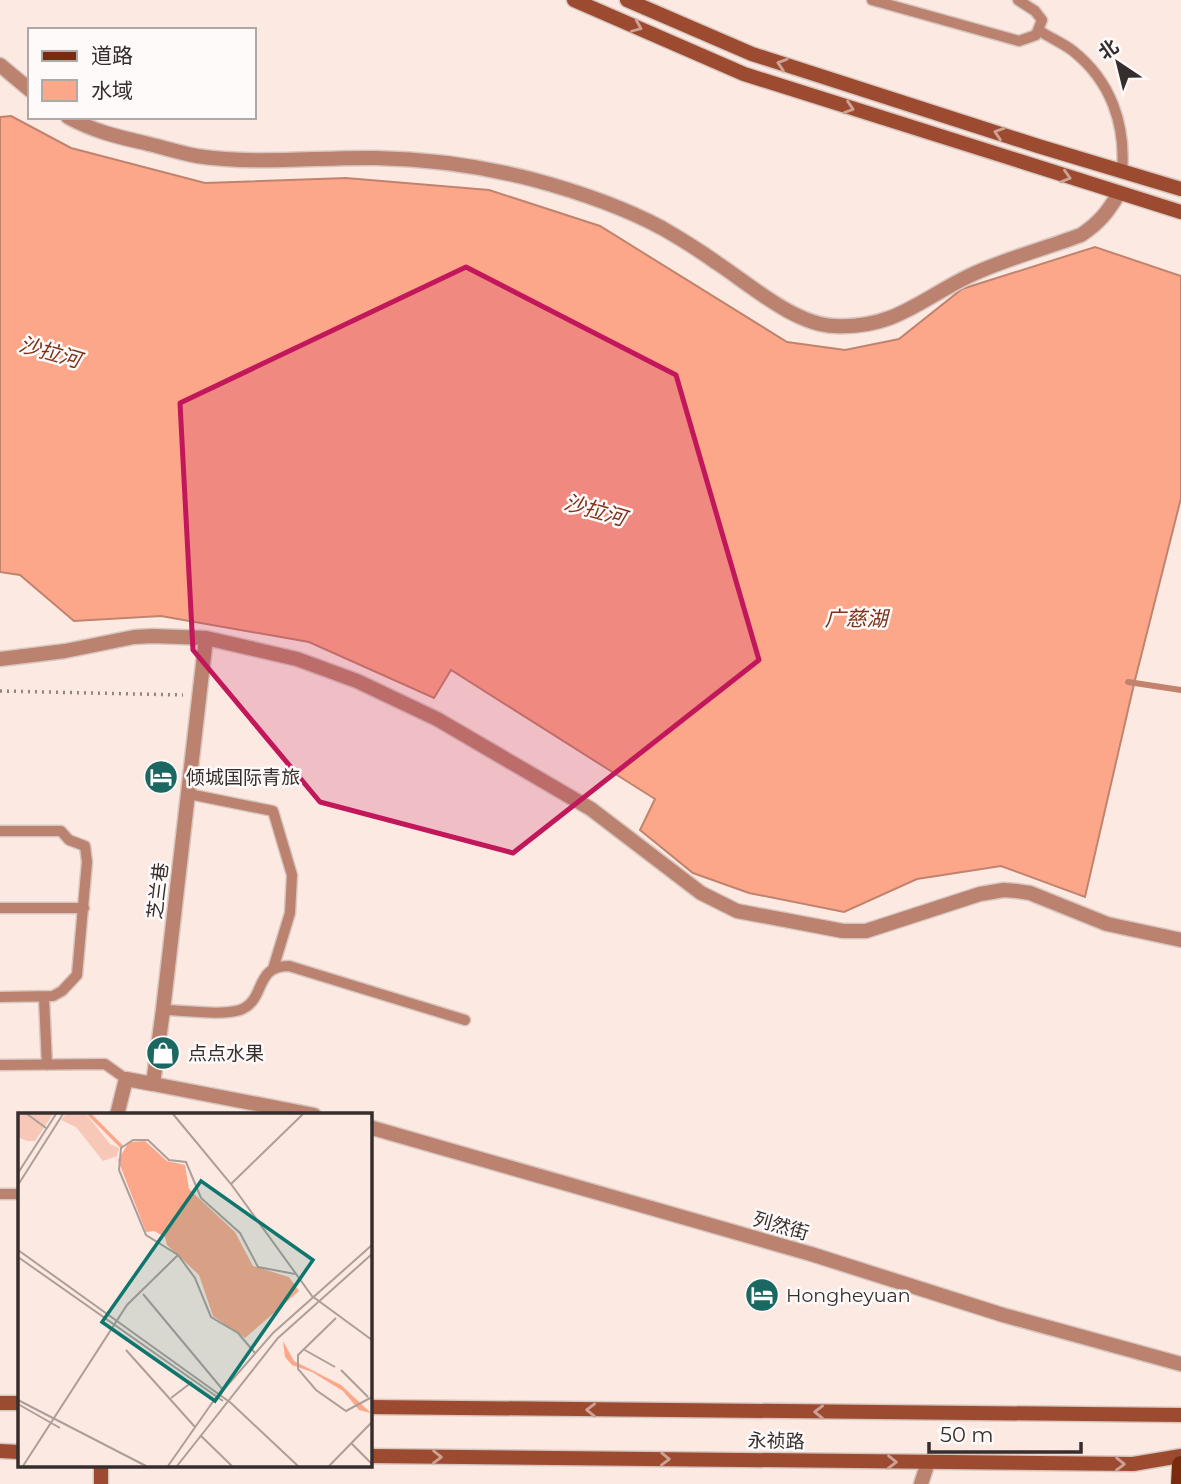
<svg xmlns="http://www.w3.org/2000/svg" width="1181" height="1484" viewBox="0 0 1181 1484" font-family="Montserrat,'Noto Sans SC',sans-serif">
<style>
.water{fill:#fca78a;stroke:#c1836e;stroke-width:2}
.lines{fill:none;stroke-linecap:round;stroke-linejoin:round}
.stream{stroke:#c1836e;stroke-width:6}
.lane-casing{stroke:#d8c7c1;stroke-width:13}
.street-casing{stroke:#d8c7c1;stroke-width:17}
.secondary-casing{stroke:#d8c7c1;stroke-width:17}
.primary-casing{stroke:#d8c7c1;stroke-width:20}
.path{stroke:#928580;stroke-width:3.5;stroke-dasharray:2 5;stroke-linecap:butt}
.lane{stroke:#bb826f;stroke-width:10}
.street{stroke:#bb826f;stroke-width:14}
.secondary{stroke:#9c4b30;stroke-width:14}
.primary{stroke:#792b0e;stroke-width:18}
.oneway{stroke:#cda294}
.marked{fill:#c2185b;fill-opacity:0.2;stroke:#c2185b;stroke-width:5;stroke-linejoin:round}
.labels{text-anchor:middle;dominant-baseline:central;stroke-width:5;stroke-linejoin:round;paint-order:stroke}
.poi-label{font-size:19px;fill:#362e2c;stroke:#fefaf9;text-anchor:start}
.street-label{font-size:19px;fill:#362e2c;stroke:#fefaf9}
.water-label{font-size:21px;font-style:italic;fill:#7e3318;stroke:#fefaf9}
.inset-river{fill:none;stroke:#fca78a;stroke-width:3.5}
.inset-road{fill:none;stroke:#ad9e99;stroke-width:2}
.view{fill:#0f766e;fill-opacity:0.15;stroke:#0f766e;stroke-width:3.5}
.inset-edge{fill:none;stroke:#362e2c;stroke-width:3.5}
</style>
<rect width="100%" height="100%" fill="#fce9e2"/>
<path class="water" d="M 11,116 L 71,148 L 205,183 L 346,178 L 489,190 L 600,226 L 787,342 L 845,350 L 899,339 L 962,289 L 1095,247 L 1181,276 L 1181,498 L 1134,684 L 1085,897 L 1001,866 L 917,879 L 844,912 L 749,893 L 693,873 L 640,830 L 655,799 L 451,670 L 434,698 L 309,642 L 161,616 L 74,621 L 20,575 L 0,572 L 0,117 Z"/>
<g class="lines">
<path class="stream" d="M 1128,682 L 1181,690"/>
<g class="lane-casing">
<path id="lane" d="M 872,0 L 1019,41 L 1036,35 L 1042,20 L 1035,11 L 1018,0
M 1040,31 C 1050,38 1063,43 1073,51 C 1111,81 1126,125 1122,172
M 189,794 L 273,811 L 292,875 L 290,913 L 273,969
M 0,831 L 61,831 L 69,840 L 85,846 L 87,862 L 77,975 L 62,991 L 53,996 L 0,997
M 0,908 L 84,908
M 44,998 L 47,1065
M 163,1010 C 185,1010 220,1016 240,1010 C 267,1000 253,966 289,966 L 465,1020
M 0,1065 L 105,1064 L 126,1079
M 0,1194 L 19,1194"/>
</g>
<g class="street-casing">
<path id="street" d="M 0,65 L 30,90
M 68,117 C 93,131 118,137 145,143 C 162,147 180,153 197,156 C 256,165 317,157 376,158 C 428,159 480,166 531,179 C 576,191 621,206 662,228 C 681,239 699,250 717,263 C 749,284 795,325 835,326 C 894,329 921,299 969,276 C 1004,259 1044,249 1081,235 C 1099,223 1108,212 1119,193
M 0,659 L 65,651 L 134,637 L 153,636 L 206,638 L 297,659 L 357,681 L 437,719 L 591,809 L 701,893 L 737,911 L 843,931 L 866,931 L 980,894 L 1004,890 L 1016,891 L 1030,893 L 1107,924 L 1181,940
M 153,1084 L 314,1115
M 117,1115 L 126,1079 L 153,1084 L 163,1010 L 206,638
M 369,1127 L 811,1254 L 1003,1315 L 1181,1364
M 921,1484 L 928,1462"/>
</g>
<g class="secondary-casing">
<path id="secondary" d="M 574,0 L 744,74 L 1181,212
M 627,0 L 752,54 L 1038,146 L 1181,189
M 0,1403 L 19,1403
M 369,1407 L 1181,1415
M 0,1451 L 19,1452
M 369,1456 L 1133,1464 L 1181,1456
M 101,1465 L 101,1484"/>
</g>
<g class="primary-casing">
<path id="primary" d="M 1180,1484 L 1181,1465"/>
</g>
<path class="path" d="M 0,691 L 183,695"/>
<use href="#lane" class="lane"/>
<use href="#street" class="street"/>
<use href="#secondary" class="secondary"/>
<use href="#primary" class="primary"/>
</g>
<defs><path id="oneway-chevron" d="M-2-3.5L2.5 0L-2 3.5" fill="none" stroke-width="1.6" stroke-linecap="round" stroke-linejoin="round" transform="scale(1.75)"/></defs>
<g class="oneway">
<use href="#oneway-chevron" transform="translate(637 27) rotate(23)"/>
<use href="#oneway-chevron" transform="translate(782 64) rotate(-162)"/>
<use href="#oneway-chevron" transform="translate(849 108) rotate(18)"/>
<use href="#oneway-chevron" transform="translate(999 133) rotate(-162)"/>
<use href="#oneway-chevron" transform="translate(1066 177) rotate(17)"/>
<use href="#oneway-chevron" transform="translate(591 1410) rotate(-179)"/>
<use href="#oneway-chevron" transform="translate(819 1412) rotate(-179)"/>
<use href="#oneway-chevron" transform="translate(437 1457) rotate(1)"/>
<use href="#oneway-chevron" transform="translate(665 1459) rotate(1)"/>
<use href="#oneway-chevron" transform="translate(892 1462) rotate(1)"/>
<use href="#oneway-chevron" transform="translate(1120 1464) rotate(1)"/>
</g>
<path class="marked" d="M 466,267 L 676,375 L 759,660 L 513,853 L 320,802 L 193,650 L 180,403 Z"/>
<defs>
<g id="hotel-disc" transform="scale(1.75)"><circle r="9.5" fill="#1b6863" stroke="#fefaf9"/><path d="M-6-4.5h1.5V1H6V5H4.5V3h-9V5H-6ZM-4 0a1.8 1.8 0 1 1 3.6 0ZM.5 0V-2.5h3Q6-2.5 6 0Z" fill="#fff"/></g>
<g id="shop-disc" transform="scale(1.75)"><circle r="9.5" fill="#1b6863" stroke="#fefaf9"/><path d="M-5-2.5h2.3a2.7 3.5 0 0 1 5.4 0H5L5.5 6h-11ZM-1.5-2.5h3a1.5 2.3 0 0 0-3 0Z" fill="#fff"/></g>
</defs>
<g fill-rule="evenodd">
<use href="#hotel-disc" x="161" y="777"/>
<use href="#shop-disc" x="163" y="1053"/>
<use href="#hotel-disc" x="762" y="1295"/>
</g>
<g class="labels">
<g class="poi-label">
<text x="186" y="777">倾城国际青旅</text>
<text x="188" y="1053">点点水果</text>
<text x="786" y="1295">Hongheyuan</text>
</g>
<g class="street-label">
<text transform="translate(158 891) rotate(-83)">芝兰巷</text>
<text transform="translate(781 1226) rotate(16)">列然街</text>
<text transform="translate(776 1441) rotate(1)">永祯路</text>
</g>
<g class="water-label">
<text transform="translate(50 352) rotate(16)">沙拉河</text>
<text transform="translate(595 510) rotate(16)">沙拉河</text>
<text x="856" y="618">广慈湖</text>
</g>
</g>
<g transform="translate(18 1113)">
<rect width="354" height="354" fill="#fce9e2"/>
<path d="M 0,1 L 35,1 L 17,28 L 9,28 L 0,24 ZM 48,1 L 68,1 L 92,31 L 101,35 L 99,43 L 85,48 L 58,14 L 43,7 Z" fill="#f7c8b8"/>
<path d="M 127,28 L 149,48 L 167,52 L 171,76 L 217,119 L 235,153 L 271,164 L 281,178 L 227,225 L 195,203 L 181,162 L 149,132 L 147,124 L 136,118 L 128,119 L 100,47 L 111,29 ZM 265,228 L 276,248 L 323,272 L 353,300 L 341,297 L 325,278 L 294,259 L 274,252 L 267,244 Z" fill="#fca78a"/>
<path class="inset-river" d="M 71,1 L 104,34"/>
<path class="inset-road" d="M 9,1 L 28,15M 155,1 L 213,71 L 294,183 L 354,227M 0,60 L 38,1M 213,71 L 285,1M 0,72 L 45,1M 0,137 L 213,290 L 280,353M 0,144 L 205,288M 125,181 L 205,277M 318,205 L 280,242 L 280,256 L 298,277 L 328,298 L 354,284M 285,236 L 317,254M 108,237 L 177,314M 237,240 L 220,220 L 193,204 L 177,165 L 160,142 L 128,122 L 101,57 L 103,35 L 115,27 L 130,27 L 151,47 L 168,49 L 183,85 L 222,120 L 240,154 L 277,161M 323,257 L 350,284M 153,285 L 174,269M 0,287 L 128,353M 0,291 L 42,315M 182,322 L 214,353M 333,330 L 354,351M 5,353 L 109,192 L 160,142M 150,353 L 194,290 L 255,220 L 354,132M 159,353 L 260,225 L 354,141M 311,353 L 354,309"/>
<path class="view" d="M 183,68 L 295,147 L 197,288 L 84,209 Z"/>
<rect width="354" height="354" class="inset-edge"/>
</g>
<rect x="28" y="28" width="228" height="91" fill="#fefaf9" stroke="#aea8a7" stroke-width="2"/>
<rect x="42" y="51" width="35" height="10" fill="#792b0e" stroke="#aea8a7" stroke-width="2"/>
<text x="91" y="63" font-size="21" fill="#362e2c">道路</text>
<rect x="42" y="80" width="35" height="21" fill="#fca78a" stroke="#aea8a7" stroke-width="2"/>
<text x="91" y="98" font-size="21" fill="#362e2c">水域</text>
<g transform="translate(1118 63) rotate(325)" stroke="#fefaf9" stroke-width="5" paint-order="stroke">
<path d="M0-5L12 26L0 18L-12 26Z" fill="#362e2c"/>
<text y="-10" font-size="19" font-weight="bold" text-anchor="middle" fill="#362e2c">北</text>
</g>
<path d="M929 1442v10h152v-10" fill="none" stroke="#362e2c" stroke-width="3.5"/>
<text x="940" y="1442" font-size="21" fill="#362e2c" stroke="#fefaf9" stroke-width="5" paint-order="stroke">50 m</text>
</svg>
